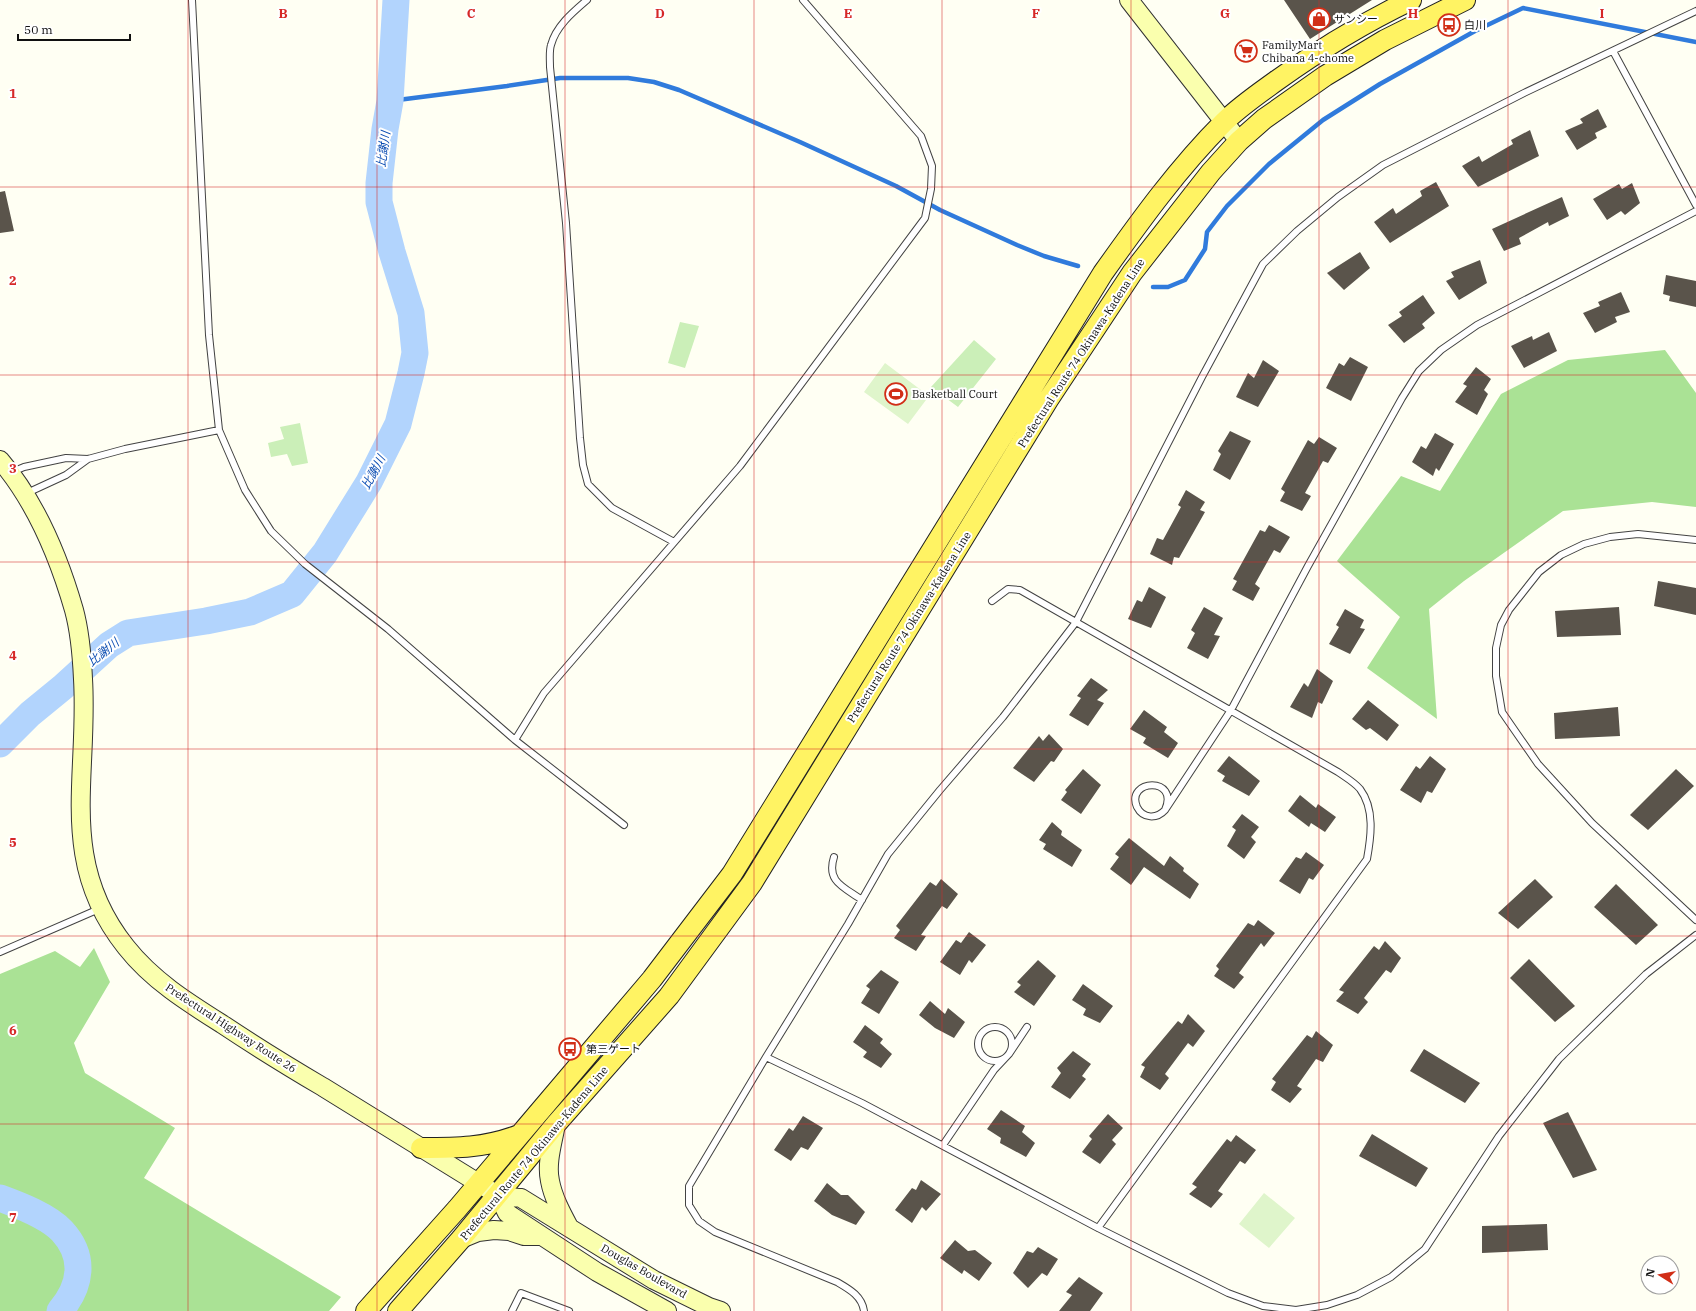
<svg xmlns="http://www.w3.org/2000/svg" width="1696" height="1311" viewBox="0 0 1696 1311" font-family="'IBM Plex Serif','Noto Sans JP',serif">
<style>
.green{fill:#cbefb8}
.forest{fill:#aae295}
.pitch{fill:#dff5cb}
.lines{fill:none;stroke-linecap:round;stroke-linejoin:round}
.stream{stroke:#307bdc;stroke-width:4.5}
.river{stroke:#b2d4fd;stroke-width:27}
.building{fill:#5a544b}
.lane-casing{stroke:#434343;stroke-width:8}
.secondary-casing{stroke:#323232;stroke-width:20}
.primary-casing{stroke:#212121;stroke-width:22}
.lane{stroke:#fff;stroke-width:6}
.secondary{stroke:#faffae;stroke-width:18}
.primary{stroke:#fff363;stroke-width:20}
.grid{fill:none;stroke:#d62828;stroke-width:1;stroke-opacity:0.55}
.labels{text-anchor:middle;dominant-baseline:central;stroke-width:4;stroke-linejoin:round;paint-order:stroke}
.poi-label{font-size:11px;fill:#101010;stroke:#fff;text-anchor:start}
.street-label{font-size:11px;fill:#101010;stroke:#fff}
.water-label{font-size:12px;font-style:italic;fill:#0a4cb2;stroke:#fff}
.grid-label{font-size:13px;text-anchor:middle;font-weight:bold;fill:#d62828;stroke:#fff;stroke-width:4;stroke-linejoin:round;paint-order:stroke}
</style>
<rect width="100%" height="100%" fill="#fffff3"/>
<path class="green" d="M 680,322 L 699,326 L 685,368 L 668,363 Z
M 974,340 L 996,359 L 958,407 L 931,387 Z
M 300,423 L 308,463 L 292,466 L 287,454 L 271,457 L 268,443 L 284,439 L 280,427 Z"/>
<path class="forest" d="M 1665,350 L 1696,393 L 1696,507 L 1652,502 L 1563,511 L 1464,581 L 1429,609 L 1437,719 L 1367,668 L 1400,617 L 1337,561 L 1401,476 L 1440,491 L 1501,394 L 1568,360 Z
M 94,948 L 110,982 L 74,1043 L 85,1073 L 175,1128 L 144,1178 L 341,1297 L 329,1311 L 0,1311 L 0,974 L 55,951 L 80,967 Z"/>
<path class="pitch" d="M 885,363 L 929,396 L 908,424 L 864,392 Z
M 1264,1193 L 1295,1218 L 1269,1248 L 1239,1224 Z"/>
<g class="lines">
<path class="stream" d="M 390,101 L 507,86 L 560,78 L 628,78 L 654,82 L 679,90 L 800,142 L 896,186 L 940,210 L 1017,245 L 1044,256 L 1078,266
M 1153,287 L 1168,287 L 1185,280 L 1205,249 L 1207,232 L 1227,206 L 1269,164 L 1323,120 L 1380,84 L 1475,31 L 1523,8 L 1696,42"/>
<path class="river" d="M 0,744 L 30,714 L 63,687 L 109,645 L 128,633 L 206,621 L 250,612 L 292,594 L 325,553 L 369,482 L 398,424 L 411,373 L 415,353 L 411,313 L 392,252 L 379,202 L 379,183 L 385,129 L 390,101 L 396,0
M 0,1198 C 19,1205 48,1216 62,1231 C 86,1257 81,1286 60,1311"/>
</g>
<path class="building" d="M 1284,0 L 1372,0 L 1310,39 Z
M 1598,109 L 1607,127 L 1595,133 L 1597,138 L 1577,150 L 1565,131 L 1583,123 L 1580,119 Z
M 1530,130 L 1539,156 L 1478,187 L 1462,166 L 1479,156 L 1482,162 L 1513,144 L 1511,140 Z
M 1436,182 L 1449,206 L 1390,243 L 1374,222 L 1393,208 L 1396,214 L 1422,196 L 1420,191 Z
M 1632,183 L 1640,203 L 1625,215 L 1621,211 L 1607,220 L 1593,199 L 1619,184 L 1622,189 Z
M 5,191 L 14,231 L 0,233 L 0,192 Z
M 1562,197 L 1569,216 L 1549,226 L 1548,222 L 1519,238 L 1521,244 L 1504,251 L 1492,229 Z
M 1360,252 L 1370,268 L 1344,290 L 1327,273 Z
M 1480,260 L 1487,283 L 1459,300 L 1446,281 L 1454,277 L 1451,272 Z
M 1666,275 L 1696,281 L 1696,307 L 1669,301 L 1670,296 L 1663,294 Z
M 1621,292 L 1630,312 L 1615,317 L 1617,322 L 1595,333 L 1583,313 L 1600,306 L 1598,302 Z
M 1423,295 L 1435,313 L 1422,324 L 1425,328 L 1404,343 L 1388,325 L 1402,316 L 1399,312 Z
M 1549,332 L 1557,351 L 1524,368 L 1511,346 L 1532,336 L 1533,340 Z
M 1350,357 L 1368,367 L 1351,401 L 1326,388 L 1339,363 L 1344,366 Z
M 1263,360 L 1279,371 L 1258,407 L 1236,397 L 1248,373 L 1254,378 Z
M 1476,367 L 1491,379 L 1484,390 L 1488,394 L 1477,415 L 1455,402 L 1467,386 L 1463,384 Z
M 1230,431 L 1251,441 L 1230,480 L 1213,470 L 1221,454 L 1218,451 Z
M 1435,433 L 1454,444 L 1439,471 L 1436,468 L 1433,476 L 1412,462 L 1421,446 L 1426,449 Z
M 1319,437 L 1337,448 L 1328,463 L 1323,461 L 1305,493 L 1311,496 L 1302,511 L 1280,501 L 1285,492 L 1281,489 L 1308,440 L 1314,444 Z
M 1186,490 L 1205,502 L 1200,510 L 1205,512 L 1179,558 L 1174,557 L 1172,565 L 1150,554 L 1157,538 L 1163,540 L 1181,507 L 1178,505 Z
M 1269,525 L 1290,537 L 1280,553 L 1274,550 L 1255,584 L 1260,588 L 1253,601 L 1232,590 L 1237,581 L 1233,579 L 1260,530 L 1265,532 Z
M 1658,581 L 1696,588 L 1696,615 L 1654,606 Z
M 1149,587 L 1166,597 L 1151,628 L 1128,619 L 1137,600 L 1142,602 Z
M 1204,607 L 1223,618 L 1214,635 L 1220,636 L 1208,659 L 1187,648 L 1195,633 L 1191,630 Z
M 1619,607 L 1621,635 L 1557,637 L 1555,611 Z
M 1345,609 L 1364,620 L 1360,628 L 1365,629 L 1350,654 L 1329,644 L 1339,627 L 1336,625 Z
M 1317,669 L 1333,681 L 1322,704 L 1318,702 L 1312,718 L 1290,707 L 1304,683 L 1308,687 Z
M 1091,678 L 1108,690 L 1097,700 L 1104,703 L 1088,726 L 1069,715 L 1081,698 L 1077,696 Z
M 1368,700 L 1399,725 L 1387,741 L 1370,728 L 1366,730 L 1352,719 Z
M 1618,707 L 1620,736 L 1555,739 L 1554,713 Z
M 1144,710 L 1167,727 L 1164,732 L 1178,743 L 1168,758 L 1143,743 L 1146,738 L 1130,729 Z
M 1049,734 L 1063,749 L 1054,762 L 1051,761 L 1034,782 L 1013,768 L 1039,736 L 1043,741 Z
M 1229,756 L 1260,781 L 1249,796 L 1222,781 L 1225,776 L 1217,771 Z
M 1430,756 L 1446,769 L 1432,793 L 1427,791 L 1421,803 L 1400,790 L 1416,766 L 1420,769 Z
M 1083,769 L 1101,785 L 1081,814 L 1061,800 L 1067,792 L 1065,790 Z
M 1676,769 L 1694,786 L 1648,830 L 1630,815 Z
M 1300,795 L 1316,808 L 1318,804 L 1336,817 L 1325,832 L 1311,823 L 1309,827 L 1288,811 Z
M 1242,814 L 1259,827 L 1251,837 L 1256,842 L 1244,859 L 1227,846 L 1236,830 L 1232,827 Z
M 1052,822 L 1062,831 L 1061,835 L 1082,850 L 1072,867 L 1043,849 L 1046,844 L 1039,840 Z
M 1129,838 L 1164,866 L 1170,856 L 1184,868 L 1183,871 L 1199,884 L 1190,899 L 1144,867 L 1131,885 L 1110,869 L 1119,857 L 1115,854 Z
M 1306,852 L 1324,865 L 1313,880 L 1309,878 L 1300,894 L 1279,881 L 1296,857 L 1301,859 Z
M 941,879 L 958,894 L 947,909 L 942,906 L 921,935 L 926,936 L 916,951 L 894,938 L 900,930 L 896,926 L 930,882 L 936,886 Z
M 1535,879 L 1553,897 L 1518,929 L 1498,913 Z
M 1616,884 L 1658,925 L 1636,945 L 1594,907 Z
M 1258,920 L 1275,933 L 1264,947 L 1261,943 L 1239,973 L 1244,977 L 1234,989 L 1214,976 L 1219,969 L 1216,966 L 1248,923 L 1254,926 Z
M 969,932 L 986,945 L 972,963 L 969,960 L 960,975 L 940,962 L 956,940 L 961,943 Z
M 1385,941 L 1401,958 L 1391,973 L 1386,970 L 1364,998 L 1368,1002 L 1358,1014 L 1336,1001 L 1344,992 L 1339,990 L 1374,946 L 1379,950 Z
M 1529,959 L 1575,1006 L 1555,1022 L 1510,978 Z
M 1038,960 L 1056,976 L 1034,1006 L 1014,992 L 1021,985 L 1017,982 Z
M 881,970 L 899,982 L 879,1014 L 861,1003 L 870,989 L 866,986 Z
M 1083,984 L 1113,1006 L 1100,1023 L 1083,1015 L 1086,1009 L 1072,1000 Z
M 930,1001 L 945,1014 L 948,1008 L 965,1022 L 954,1038 L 935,1028 L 919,1015 Z
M 1188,1014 L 1205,1031 L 1193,1047 L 1188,1043 L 1165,1074 L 1169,1078 L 1160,1090 L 1140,1077 L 1145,1067 L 1141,1065 L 1178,1021 L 1182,1024 Z
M 865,1025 L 883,1039 L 880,1043 L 892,1054 L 881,1068 L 863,1057 L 867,1052 L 853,1042 Z
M 1316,1031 L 1333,1045 L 1323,1062 L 1316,1059 L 1297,1086 L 1302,1089 L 1290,1103 L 1271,1090 L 1276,1082 L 1272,1079 L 1307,1035 L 1312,1038 Z
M 1424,1049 L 1480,1083 L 1465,1103 L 1410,1071 Z
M 1073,1051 L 1091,1064 L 1082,1076 L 1086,1079 L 1070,1099 L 1051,1087 L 1061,1073 L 1057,1068 Z
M 1001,1110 L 1025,1126 L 1022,1132 L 1035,1143 L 1026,1157 L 1000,1143 L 1001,1138 L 987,1129 Z
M 1568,1112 L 1597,1170 L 1573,1178 L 1543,1123 Z
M 1108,1114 L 1123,1128 L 1112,1140 L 1116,1144 L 1100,1164 L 1082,1152 L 1092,1139 L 1089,1136 Z
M 803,1116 L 823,1128 L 808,1150 L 801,1147 L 791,1161 L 774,1150 L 789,1128 L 793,1131 Z
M 1372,1134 L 1428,1168 L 1416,1187 L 1359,1156 Z
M 1236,1135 L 1256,1150 L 1245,1164 L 1240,1161 L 1218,1191 L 1223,1194 L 1211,1208 L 1189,1194 L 1197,1187 L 1192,1184 L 1227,1139 L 1231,1142 Z
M 921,1180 L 941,1194 L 926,1211 L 922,1207 L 912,1223 L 895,1210 L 912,1188 L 916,1190 Z
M 827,1183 L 841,1195 L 848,1195 L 865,1212 L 856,1225 L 832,1215 L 814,1201 Z
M 1547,1224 L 1548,1250 L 1482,1253 L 1482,1226 Z
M 955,1240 L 968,1251 L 975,1250 L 992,1263 L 979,1281 L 964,1270 L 962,1274 L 940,1258 Z
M 1038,1247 L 1058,1259 L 1047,1276 L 1042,1273 L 1028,1288 L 1013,1273 L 1027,1251 L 1033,1253 Z
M 1079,1277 L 1103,1293 L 1090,1311 L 1059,1311 L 1072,1295 L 1066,1292 Z"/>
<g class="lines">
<g class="lane-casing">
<path id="lane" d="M 192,0 L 209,335 L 219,430 L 245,490 L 271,531 L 305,564 L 388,629 L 515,740 L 624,825
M 587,0 C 573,12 556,26 551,45 C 549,51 550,60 550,67 L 566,223 L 580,438 L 583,465 L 588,484 L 612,508 L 674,542
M 1613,51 L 1696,205
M 12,472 L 24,467 L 66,458 L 88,459 L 125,449 L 219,430
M 27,493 L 66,475 L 88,459
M 1696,540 L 1638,534 L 1610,537 L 1584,544 L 1561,555 L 1539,572 L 1509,610 L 1501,625 L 1496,648 L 1496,676 L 1502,712 L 1538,764 L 1592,823 L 1696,920
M 992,601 L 1008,589 L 1020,590 L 1338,772 C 1345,777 1354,782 1360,789 C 1375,809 1371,837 1367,859 L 1098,1228
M 515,740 L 544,693 L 740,466 L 925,218 L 931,189 L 932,166 L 921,136 L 803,0
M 1165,810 C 1180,776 1125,779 1137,807 C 1143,819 1157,819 1165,810 L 1231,710 L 1308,566 L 1402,398 L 1419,371 L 1441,350 L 1477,325 L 1696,211
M 834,857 C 826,882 844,887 862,900
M 0,952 L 99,909
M978 1044a17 17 0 1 1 34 0a17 17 0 1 1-34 0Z
M 766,1057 L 862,1103 L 1098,1228 L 1228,1293 L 1263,1306 L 1296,1310 L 1327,1305 L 1357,1295 L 1391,1277 L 1425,1249 L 1499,1136 L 1559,1059 L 1646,974 L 1696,935
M 943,1145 L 994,1070 L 1009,1054 L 1027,1027
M 512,1311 L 521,1293 L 569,1311
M 864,1311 C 862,1296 849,1289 837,1282 L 715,1232 L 699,1221 L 689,1205 L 689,1186 L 766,1057 L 848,924 L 888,854 L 940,790 L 1003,717 L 1076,622 L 1202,377 L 1263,264 L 1297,231 L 1338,197 L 1383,165 L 1524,93 L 1696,11"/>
</g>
<g class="secondary-casing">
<path id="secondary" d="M 1129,0 L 1239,141
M 0,460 C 36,502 59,558 74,610 C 80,632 82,657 83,679 C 89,777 57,861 126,947 C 152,980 187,1002 222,1024 C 255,1046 289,1067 323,1087 C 355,1107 388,1127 420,1147 C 438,1158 457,1170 475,1181 C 482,1185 489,1190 496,1194 C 503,1197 513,1197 521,1198 L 654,1280 L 709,1307 L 721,1311
M 556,1124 C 553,1142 546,1163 550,1181 C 553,1197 561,1212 569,1227
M 498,1195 L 507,1213 L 597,1272 L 667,1311
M 461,1239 L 478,1232 L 494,1230 L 509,1231 L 524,1236 L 540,1236"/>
</g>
<g class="primary-casing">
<path id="primary" d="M 421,1148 C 456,1148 486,1148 519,1135
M 366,1311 L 457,1209 L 652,979 L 732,874 L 1103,273 C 1140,221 1178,168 1224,122 C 1239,107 1258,94 1276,81 C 1319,50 1363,23 1411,0
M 398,1311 L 461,1239 L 556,1124 L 669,996 L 752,883 L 1048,400 L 1132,273 L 1211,172 L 1239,141 L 1264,119 L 1325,76 L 1385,40 L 1465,0"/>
</g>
<use href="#lane" class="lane"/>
<use href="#secondary" class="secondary"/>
<use href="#primary" class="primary"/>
</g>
<path class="grid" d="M 188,0 L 188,1311M 377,0 L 377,1311M 565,0 L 565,1311M 754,0 L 754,1311M 942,0 L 942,1311M 1131,0 L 1131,1311M 1319,0 L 1319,1311M 1508,0 L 1508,1311M 0,187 L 1696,187M 0,375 L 1696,375M 0,562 L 1696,562M 0,749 L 1696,749M 0,936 L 1696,936M 0,1124 L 1696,1124"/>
<defs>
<g id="shop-ring" transform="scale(1.15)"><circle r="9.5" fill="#fff" stroke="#d12e17" stroke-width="1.5"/><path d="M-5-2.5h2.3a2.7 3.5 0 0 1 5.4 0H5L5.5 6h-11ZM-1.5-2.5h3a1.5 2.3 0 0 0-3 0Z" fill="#d12e17"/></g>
<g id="bus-ring" transform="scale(1.15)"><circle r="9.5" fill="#fff" stroke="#d12e17" stroke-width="1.5"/><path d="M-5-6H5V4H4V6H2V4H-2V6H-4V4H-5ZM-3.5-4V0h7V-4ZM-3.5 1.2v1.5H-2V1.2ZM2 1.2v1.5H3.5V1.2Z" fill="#d12e17"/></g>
<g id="supermarket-ring" transform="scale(1.15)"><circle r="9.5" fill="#fff" stroke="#d12e17" stroke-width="1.5"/><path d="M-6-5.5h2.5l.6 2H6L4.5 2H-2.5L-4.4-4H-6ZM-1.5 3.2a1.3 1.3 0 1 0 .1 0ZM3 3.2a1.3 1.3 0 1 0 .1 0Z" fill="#d12e17"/></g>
<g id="stadium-ring" transform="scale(1.15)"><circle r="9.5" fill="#fff" stroke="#d12e17" stroke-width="1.5"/><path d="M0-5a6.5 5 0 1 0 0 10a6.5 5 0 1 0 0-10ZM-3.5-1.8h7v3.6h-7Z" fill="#d12e17"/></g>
</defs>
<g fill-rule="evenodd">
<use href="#shop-ring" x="1319" y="19"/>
<use href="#bus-ring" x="1449" y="25"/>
<use href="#supermarket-ring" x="1246" y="51"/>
<use href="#stadium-ring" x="896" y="394"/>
<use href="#bus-ring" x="570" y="1049"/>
</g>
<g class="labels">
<g class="poi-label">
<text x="1334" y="19">サンシー</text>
<text x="1464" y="25">白川</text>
<text x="1262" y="45">FamilyMart<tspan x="1262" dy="13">Chibana 4-chome</tspan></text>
<text x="912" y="394">Basketball Court</text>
<text x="586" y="1049">第三ゲート</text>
</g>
<g class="street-label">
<text transform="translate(1081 353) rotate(-57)">Prefectural Route 74 Okinawa-Kadena Line</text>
<text transform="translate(909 627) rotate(-58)">Prefectural Route 74 Okinawa-Kadena Line</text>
<text transform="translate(231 1028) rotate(33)">Prefectural Highway Route 26</text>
<text transform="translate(534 1153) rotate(-50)">Prefectural Route 74 Okinawa-Kadena Line</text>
<text transform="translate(644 1271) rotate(30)">Douglas Boulevard</text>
</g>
<g class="water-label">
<text transform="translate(383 149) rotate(-82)">比謝川</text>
<text transform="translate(373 472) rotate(-62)">比謝川</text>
<text transform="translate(103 652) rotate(-39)">比謝川</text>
</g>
</g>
<g class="grid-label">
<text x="283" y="18">B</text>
<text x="471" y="18">C</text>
<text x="660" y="18">D</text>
<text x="848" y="18">E</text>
<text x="1036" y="18">F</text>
<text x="1225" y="18">G</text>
<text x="1413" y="18">H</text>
<text x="1602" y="18">I</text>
<text x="13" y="98">1</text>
<text x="13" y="285">2</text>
<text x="13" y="473">3</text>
<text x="13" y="660">4</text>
<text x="13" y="847">5</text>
<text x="13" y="1035">6</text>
<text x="13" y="1222">7</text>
</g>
<g transform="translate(1660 1275) rotate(281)"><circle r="19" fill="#ffffff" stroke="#9f9f9f"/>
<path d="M0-3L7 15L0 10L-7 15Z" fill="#d12e17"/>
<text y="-6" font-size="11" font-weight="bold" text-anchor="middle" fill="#101010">N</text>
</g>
<path d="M18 34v6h112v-6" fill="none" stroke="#101010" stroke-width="2"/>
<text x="24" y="34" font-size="12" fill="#101010" stroke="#ffffff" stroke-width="3" paint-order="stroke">50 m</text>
</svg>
